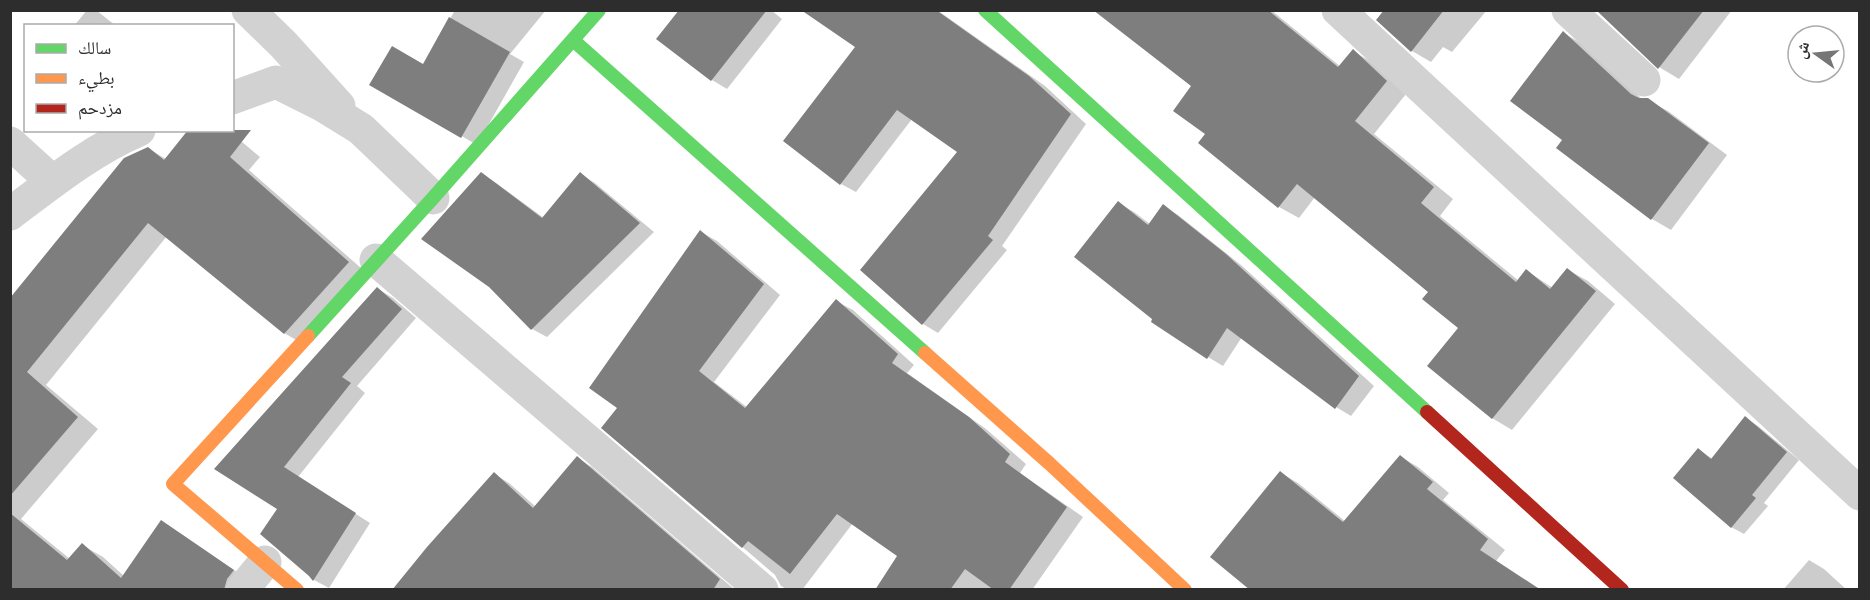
<svg xmlns="http://www.w3.org/2000/svg" width="1870" height="600" viewBox="0 0 1870 600" font-family="Montserrat,'Noto Naskh Arabic',sans-serif">
<style>
.shadow{fill:#0003}
.building{fill:#7e7e7e}
.lines{fill:none;stroke-linecap:round;stroke-linejoin:round}
.street{stroke:#d2d2d2;stroke-width:33}
.fast{stroke:#63d668;stroke-width:14}
.slow{stroke:#ff974d;stroke-width:14}
.jam{stroke:#b3261e;stroke-width:14}
</style>
<rect width="100%" height="100%" fill="#fff"/>
<path class="shadow" d="M 87,10 L 96,10 L 116,26 L 74,26 Z
M 455,10 L 546,10 L 510,54 L 524,62 L 477,145 L 372,84 L 424,66 Z
M 681,10 L 771,10 L 782,19 L 727,89 L 712,80 L 659,39 Z
M 937,10 L 1045,86 L 1086,124 L 1002,246 L 1007,250 L 938,333 L 923,324 L 862,270 L 959,152 L 912,119 L 856,192 L 841,184 Z
M 1096,10 L 1271,10 L 1341,67 L 1353,51 L 1373,63 L 1406,94 L 1374,134 L 1453,199 L 1440,216 L 1519,281 L 1527,271 L 1553,288 L 1568,270 L 1588,281 L 1615,304 L 1512,430 L 1492,418 L 1460,328 L 1430,292 L 1315,197 L 1299,218 L 1279,207 L 1207,134 L 1193,86 Z
M 1386,10 L 1487,10 L 1452,52 L 1443,47 L 1431,62 L 1412,51 Z
M 1598,10 L 1732,10 L 1679,79 L 1659,67 Z
M 1563,33 L 1583,44 L 1643,100 L 1647,100 L 1668,111 L 1727,155 L 1671,230 L 1652,219 L 1564,140 Z
M 228,130 L 260,157 L 249,170 L 369,275 L 305,345 L 284,333 L 167,236 L 46,385 L 98,429 L 21,519 L 70,559 L 82,545 L 103,557 L 124,576 L 161,522 L 181,534 L 253,583 L 248,590 L 10,590 L 10,300 L 147,148 L 166,159 Z
M 481,174 L 496,183 L 544,218 L 580,174 L 595,183 L 654,232 L 547,337 L 532,329 Z
M 1118,203 L 1134,212 L 1150,224 L 1163,206 L 1178,215 L 1241,265 L 1374,386 L 1351,416 L 1336,407 L 1242,337 L 1223,366 L 1208,357 Z
M 701,232 L 717,241 L 780,295 L 714,382 L 748,408 L 836,301 L 853,310 L 914,365 L 907,373 L 986,429 L 1026,464 L 1020,473 L 1083,517 L 1032,590 L 877,590 L 899,556 L 853,523 L 802,590 L 788,590 L 781,586 L 775,575 L 603,427 L 620,408 Z
M 378,289 L 393,298 L 416,318 L 357,386 L 365,393 L 298,477 L 370,523 L 329,588 L 314,580 L 310,575 L 279,508 L 216,468 Z
M 1745,418 L 1758,426 L 1799,460 L 1764,503 L 1768,506 L 1744,534 L 1731,527 L 1698,450 L 1713,459 Z
M 1401,457 L 1418,467 L 1449,493 L 1443,500 L 1505,550 L 1496,561 L 1252,590 L 1281,473 L 1298,483 L 1346,522 Z
M 577,458 L 592,467 L 735,590 L 601,590 L 494,474 L 509,483 L 536,507 Z
M 1809,560 L 1824,569 L 1847,590 L 1783,590 Z"/>
<path class="building" d="M 679,10 L 767,10 L 711,81 L 656,39 Z
M 801,10 L 936,10 L 1029,76 L 1071,114 L 988,236 L 993,240 L 922,325 L 860,270 L 957,152 L 897,110 L 840,185 L 783,141 L 855,47 Z
M 1093,10 L 1268,10 L 1338,67 L 1353,49 L 1387,81 L 1355,121 L 1434,187 L 1421,203 L 1516,282 L 1526,269 L 1550,289 L 1567,268 L 1596,291 L 1492,419 L 1427,366 L 1458,328 L 1422,299 L 1428,292 L 1297,184 L 1278,208 L 1198,143 L 1205,134 L 1173,111 L 1191,86 Z
M 1384,10 L 1444,10 L 1411,52 L 1376,20 Z
M 1596,10 L 1704,10 L 1658,69 Z
M 449,17 L 510,52 L 461,138 L 369,85 L 392,46 L 423,64 Z
M 1563,31 L 1631,94 L 1639,98 L 1648,98 L 1709,143 L 1651,220 L 1556,148 L 1562,140 L 1510,101 Z
M 188,130 L 251,130 L 230,157 L 349,262 L 284,334 L 148,223 L 27,372 L 78,417 L 10,496 L 10,298 L 124,158 L 148,147 L 164,160 Z
M 481,172 L 542,218 L 580,172 L 640,223 L 531,330 L 489,287 L 421,239 Z
M 1118,201 L 1148,225 L 1163,204 L 1226,254 L 1359,376 L 1335,409 L 1227,328 L 1207,359 L 1151,322 L 1152,319 L 1074,257 Z
M 700,230 L 764,284 L 699,371 L 745,408 L 836,299 L 898,354 L 892,363 L 969,417 L 1010,454 L 1005,462 L 1067,507 L 1009,590 L 994,590 L 965,569 L 950,590 L 875,590 L 897,556 L 837,514 L 790,574 L 748,541 L 742,548 L 601,428 L 617,408 L 589,388 Z
M 377,287 L 402,309 L 342,377 L 351,383 L 284,467 L 356,513 L 313,581 L 309,576 L 260,534 L 277,509 L 214,469 Z
M 1745,416 L 1787,452 L 1752,495 L 1756,498 L 1731,528 L 1673,478 L 1698,448 L 1711,459 Z
M 1400,455 L 1433,482 L 1427,489 L 1488,539 L 1480,550 L 1541,590 L 1250,590 L 1210,557 L 1280,471 L 1343,522 Z
M 577,456 L 720,579 L 713,590 L 392,590 L 427,547 L 494,472 L 533,508 Z
M 10,513 L 67,560 L 82,543 L 121,578 L 161,520 L 234,570 L 227,579 L 224,590 L 10,590 Z"/>
<g class="lines">
<path class="street" d="M 248,10 L 283,44 L 339,106
M 1338,10 L 1860,494
M 1568,10 L 1644,80
M 232,98 L 276,82 L 322,105 L 361,129 L 433,198
M 10,143 L 53,182
M 10,214 C 51,183 92,150 139,130
M 376,260 L 762,590
M 242,590 L 265,562"/>
<path class="fast" d="M 985,10 L 1427,412
M 573,40 L 925,353
M 308,336 L 433,198 L 599,10"/>
<path class="slow" d="M 925,353 L 1050,464 L 1185,590
M 297,590 L 173,484 L 308,336"/>
<path class="jam" d="M 1427,412 L 1622,590"/>
</g>
<rect width="1870" height="600" fill="none" stroke="#2d2d2d" stroke-width="24"/>
<rect x="24" y="24" width="210" height="108" fill="#ffffff" stroke="#ababab" stroke-width="1.5"/>
<rect x="36" y="44" width="30" height="9" fill="#63d668" stroke="#ababab" stroke-width="1.5"/>
<text x="78" y="54" font-size="18" fill="#2d2d2d">سالك</text>
<rect x="36" y="74" width="30" height="9" fill="#ff974d" stroke="#ababab" stroke-width="1.5"/>
<text x="78" y="84" font-size="18" fill="#2d2d2d">بطيء</text>
<rect x="36" y="104" width="30" height="9" fill="#b3261e" stroke="#ababab" stroke-width="1.5"/>
<text x="78" y="114" font-size="18" fill="#2d2d2d">مزدحم</text>
<g transform="translate(1816 54) rotate(285)"><circle r="28" fill="#ffffff" stroke="#ababab" stroke-width="1.5"/>
<path d="M0-4.5L10 22L0 15L-10 22Z" fill="#767676"/>
<text y="-9" font-size="16" font-weight="bold" text-anchor="middle" fill="#2d2d2d">ش</text>
</g>
</svg>
